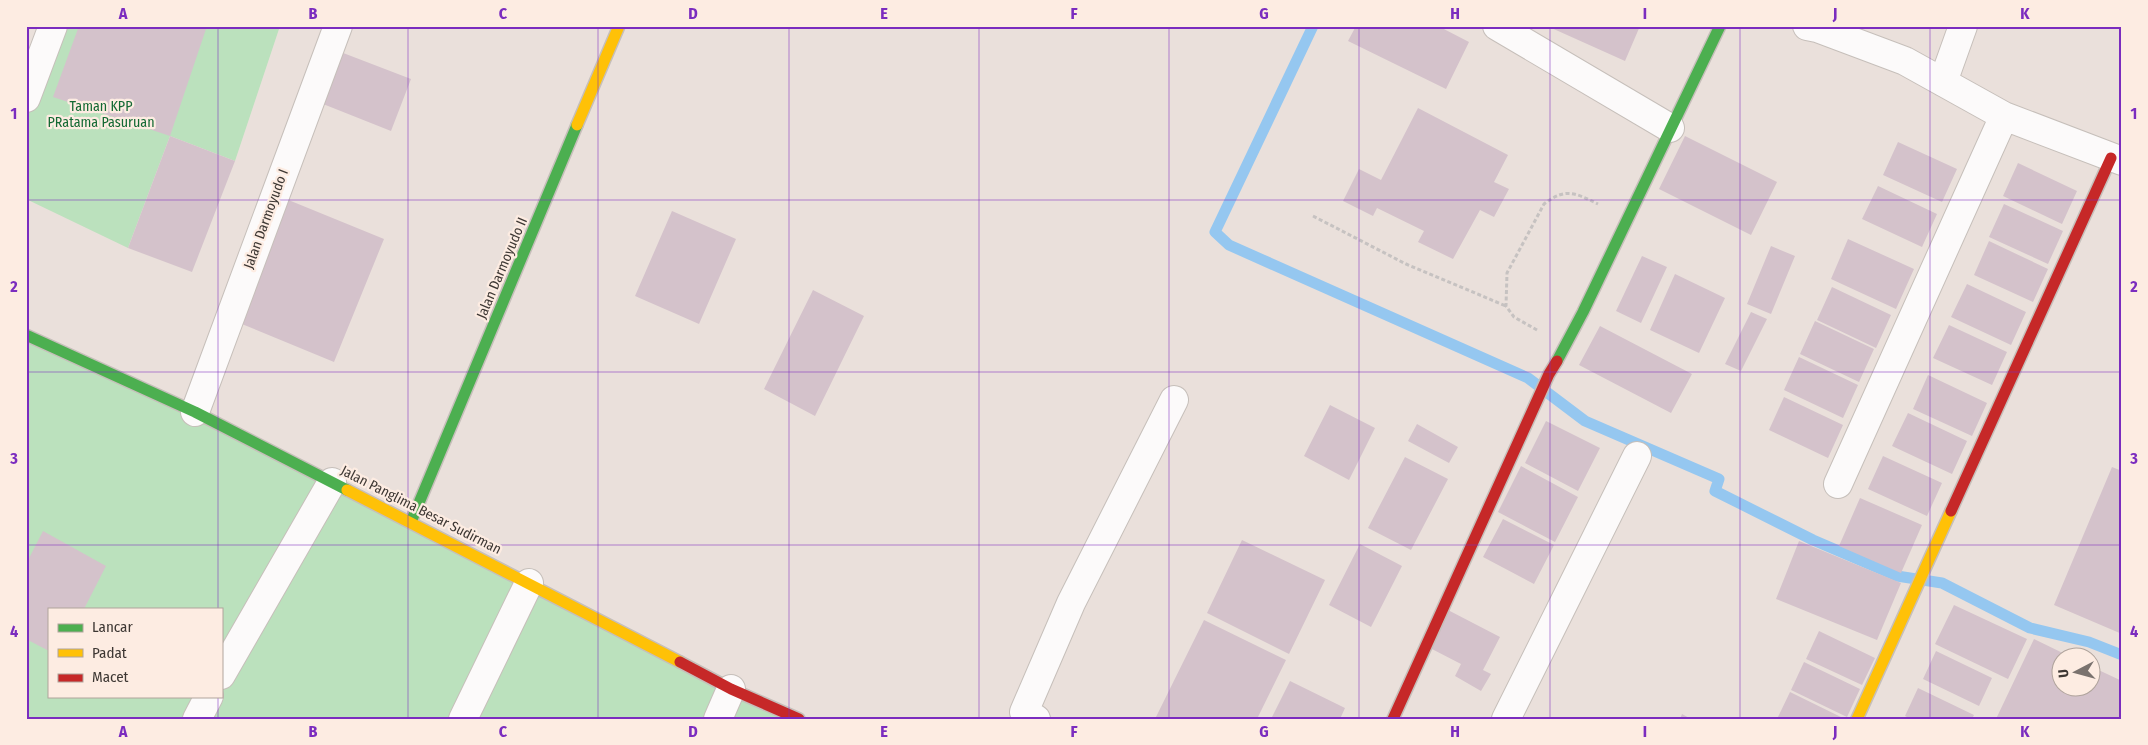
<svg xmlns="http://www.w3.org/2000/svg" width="2148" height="745" viewBox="0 0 2148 745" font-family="'Fira Sans Condensed',sans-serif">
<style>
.green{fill:#bbe1bd;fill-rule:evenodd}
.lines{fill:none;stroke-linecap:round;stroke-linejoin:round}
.stream{stroke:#95c7f0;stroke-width:11}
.building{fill:#d4c2cb}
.street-casing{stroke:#c6bfba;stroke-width:30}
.fast-casing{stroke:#c6bfba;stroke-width:14}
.slow-casing{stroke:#c6bfba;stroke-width:14}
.jam-casing{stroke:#c6bfba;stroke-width:14}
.path{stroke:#c6c2c1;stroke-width:3;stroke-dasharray:4 2.5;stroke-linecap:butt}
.street{stroke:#fcfafa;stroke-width:28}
.fast{stroke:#4caf50;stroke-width:11}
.slow{stroke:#ffc107;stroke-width:11}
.jam{stroke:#c62828;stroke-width:11}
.grid{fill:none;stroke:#7b2cbf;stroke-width:1;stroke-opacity:0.55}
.labels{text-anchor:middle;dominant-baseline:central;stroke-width:4.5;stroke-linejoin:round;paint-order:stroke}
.park-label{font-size:14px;fill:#136933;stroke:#fdece2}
.street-label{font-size:14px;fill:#3d3733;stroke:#fdece2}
.neatline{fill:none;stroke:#7b2cbf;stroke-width:2}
.grid-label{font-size:16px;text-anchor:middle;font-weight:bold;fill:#7b2cbf}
</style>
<rect width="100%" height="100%" fill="#eae0db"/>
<path class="green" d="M 56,26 L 280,26 L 235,161 L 170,136 L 128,248 L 26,199 L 26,104 Z
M 26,330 L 795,719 L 26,719 ZM 49,609 L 221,609 L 221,696 L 49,696 Z"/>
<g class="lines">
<path class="stream" d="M 1313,26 L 1215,232 L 1229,245 L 1528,378 L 1585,421 L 1719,479 L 1715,491 L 1813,540 L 1897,576 L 1942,583 L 2030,628 L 2089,642 L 2122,655"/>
</g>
<path class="building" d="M 79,26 L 207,26 L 170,136 L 53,97 Z
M 1356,26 L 1438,26 L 1469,42 L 1446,89 L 1348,41 Z
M 1547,26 L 1640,26 L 1625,61 Z
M 338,51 L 411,79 L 391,131 L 318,102 Z
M 1418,108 L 1508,155 L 1494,182 L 1509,189 L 1494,217 L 1480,210 L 1453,259 L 1418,242 L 1424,231 L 1377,208 L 1373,216 L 1343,201 L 1359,169 L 1381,180 Z
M 170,136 L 235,161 L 192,272 L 128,248 Z
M 1685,136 L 1777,182 L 1751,235 L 1659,189 Z
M 1898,142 L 1957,169 L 1942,202 L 1883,175 Z
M 2018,163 L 2077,191 L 2062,224 L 2003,196 Z
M 1878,186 L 1937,214 L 1922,247 L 1862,219 Z
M 286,199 L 384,239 L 334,362 L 237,322 Z
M 2004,204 L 2063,231 L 2048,264 L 1989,237 Z
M 672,211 L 736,239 L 699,324 L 635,296 Z
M 1848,239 L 1914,269 L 1896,309 L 1831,279 Z
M 1989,241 L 2048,269 L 2033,302 L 1974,275 Z
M 1771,246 L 1795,256 L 1771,314 L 1747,304 Z
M 1642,256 L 1667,267 L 1641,323 L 1616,311 Z
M 1675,274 L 1725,298 L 1699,353 L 1650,330 Z
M 1967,284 L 2026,312 L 2011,345 L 1951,317 Z
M 1832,287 L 1891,315 L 1876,348 L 1817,320 Z
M 813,290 L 864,316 L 815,416 L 764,389 Z
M 1751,312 L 1767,319 L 1741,371 L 1725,364 Z
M 1815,321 L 1874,349 L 1859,382 L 1800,354 Z
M 1949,325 L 2007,352 L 1992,385 L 1933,358 Z
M 1600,326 L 1692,374 L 1671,413 L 1579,365 Z
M 1799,357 L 1858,385 L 1843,418 L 1784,390 Z
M 1928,375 L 1987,403 L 1972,436 L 1913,409 Z
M 1784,397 L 1843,425 L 1828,458 L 1769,430 Z
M 1330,405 L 1375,428 L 1349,480 L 1304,456 Z
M 1908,413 L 1967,441 L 1952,474 L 1892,446 Z
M 1546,421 L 1600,448 L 1578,491 L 1525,463 Z
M 1417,424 L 1458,447 L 1449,463 L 1408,441 Z
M 1883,456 L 1942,483 L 1927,516 L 1868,489 Z
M 1405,457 L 1448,479 L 1411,550 L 1368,528 Z
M 1521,466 L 1578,497 L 1555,542 L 1498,512 Z
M 2112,467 L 2122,471 L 2122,634 L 2054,605 Z
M 1860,498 L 1922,525 L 1901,573 L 1839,546 Z
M 1503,519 L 1554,545 L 1534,584 L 1483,557 Z
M 43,531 L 106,566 L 84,609 L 49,609 L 49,651 L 26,639 L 26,564 Z
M 1242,540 L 1325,580 L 1289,654 L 1207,613 Z
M 1799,541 L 1901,583 L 1877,640 L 1776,599 Z
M 1360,544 L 1402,566 L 1371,627 L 1329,605 Z
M 1954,605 L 2027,639 L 2008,679 L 1935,644 Z
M 1446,609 L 1500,637 L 1483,670 L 1491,674 L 1481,691 L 1455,676 L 1461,664 L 1428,647 Z
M 1204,620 L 1286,660 L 1257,719 L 1155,719 Z
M 1819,631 L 1875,658 L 1862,685 L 1806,659 Z
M 2034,639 L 2073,658 L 2060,658 L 2060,688 L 2090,688 L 2090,666 L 2122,681 L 2122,719 L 1996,719 Z
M 1936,651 L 1992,678 L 1979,706 L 1923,679 Z
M 1804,662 L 1860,689 L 1847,717 L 1791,690 Z
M 1290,681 L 1345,708 L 1340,719 L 1271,719 Z
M 1918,688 L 1974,715 L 1972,719 L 1911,719 L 1905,716 Z
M 1790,692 L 1845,719 L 1777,719 Z
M 1682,714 L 1691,719 L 1680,719 Z"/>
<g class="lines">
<g class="street-casing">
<path id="street" d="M 1497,26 L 1670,128
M 1807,26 L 1817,28 L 1905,61 L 2004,116 L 2122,161
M 1943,82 L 1963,26
M 26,98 L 53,26
M 195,412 L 338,26
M 1838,484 L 2004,116
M 221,675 L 332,482
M 197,719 L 209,696
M 463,719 L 529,583
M 718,719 L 731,689
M 1036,719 L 1024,712 L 1071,603 L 1174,400
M 1506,719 L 1637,456"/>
</g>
<g class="fast-casing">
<path id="fast" d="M 26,335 L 195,412 L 347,490
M 1557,361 L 1583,312 L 1720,26
M 411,522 L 577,125"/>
</g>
<g class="slow-casing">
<path id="slow" d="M 577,125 L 619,26
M 347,490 L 680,662
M 1857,719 L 1951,511"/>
</g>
<g class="jam-casing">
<path id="jam" d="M 1951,511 L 2111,158
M 680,662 L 731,689 L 799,719
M 1393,719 L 1549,374 L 1557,361"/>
</g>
<path class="path" d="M 1313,216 L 1406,264 L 1506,306
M 1537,330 L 1514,317 L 1506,306 L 1507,273 L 1544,204 C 1566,187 1575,193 1598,204"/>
<use href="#street" class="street"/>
<use href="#fast" class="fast"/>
<use href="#slow" class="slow"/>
<use href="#jam" class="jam"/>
</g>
<path class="grid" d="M 218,26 L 218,609M 408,26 L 408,719M 598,26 L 598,719M 789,26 L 789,719M 979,26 L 979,719M 1169,26 L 1169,719M 1359,26 L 1359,719M 1550,26 L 1550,719M 1740,26 L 1740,719M 1930,26 L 1930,719M 26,200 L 2122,200M 26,372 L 2122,372M 26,545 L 2122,545M 218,696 L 218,719"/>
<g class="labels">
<g class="park-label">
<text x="101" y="106">Taman KPP<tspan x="101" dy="16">PRatama Pasuruan</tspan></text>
</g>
<g class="street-label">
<text transform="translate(266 219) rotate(-70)">Jalan Darmoyudo I</text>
<text transform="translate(502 268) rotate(-67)">Jalan Darmoyudo II</text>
<text transform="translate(421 510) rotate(27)">Jalan Panglima Besar Sudirman</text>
</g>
</g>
<rect width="2148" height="745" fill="none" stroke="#fdece2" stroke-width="55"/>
<rect x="48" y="608" width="175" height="90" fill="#fdece2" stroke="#b0a49c"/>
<rect x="58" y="624" width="25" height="8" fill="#4caf50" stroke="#b0a49c"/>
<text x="92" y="632" font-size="15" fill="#3d3733">Lancar</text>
<rect x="58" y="649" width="25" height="8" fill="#ffc107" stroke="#b0a49c"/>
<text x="92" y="658" font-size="15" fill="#3d3733">Padat</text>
<rect x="58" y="674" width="25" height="8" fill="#c62828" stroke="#b0a49c"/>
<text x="92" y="682" font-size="15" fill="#3d3733">Macet</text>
<g transform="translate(2076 672) rotate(264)"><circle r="24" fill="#fdece2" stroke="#b0a49c"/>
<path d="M0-4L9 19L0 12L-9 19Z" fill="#7a726e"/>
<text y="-8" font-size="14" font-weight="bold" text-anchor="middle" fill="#3d3733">U</text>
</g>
<rect x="28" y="28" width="2092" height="690" class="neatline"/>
<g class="grid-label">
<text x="123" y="19">A</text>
<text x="313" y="19">B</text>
<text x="503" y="19">C</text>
<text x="693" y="19">D</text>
<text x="884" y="19">E</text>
<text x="1074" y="19">F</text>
<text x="1264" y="19">G</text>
<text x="1455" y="19">H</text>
<text x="1645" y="19">I</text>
<text x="1835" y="19">J</text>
<text x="2025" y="19">K</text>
<text x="14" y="119">1</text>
<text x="2134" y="119">1</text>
<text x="14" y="292">2</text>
<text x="2134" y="292">2</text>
<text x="14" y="464">3</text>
<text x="2134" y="464">3</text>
<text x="14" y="637">4</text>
<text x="2134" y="637">4</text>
<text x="123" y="737">A</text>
<text x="313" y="737">B</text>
<text x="503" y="737">C</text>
<text x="693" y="737">D</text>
<text x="884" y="737">E</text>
<text x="1074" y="737">F</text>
<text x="1264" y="737">G</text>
<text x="1455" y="737">H</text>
<text x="1645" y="737">I</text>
<text x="1835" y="737">J</text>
<text x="2025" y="737">K</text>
</g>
</svg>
